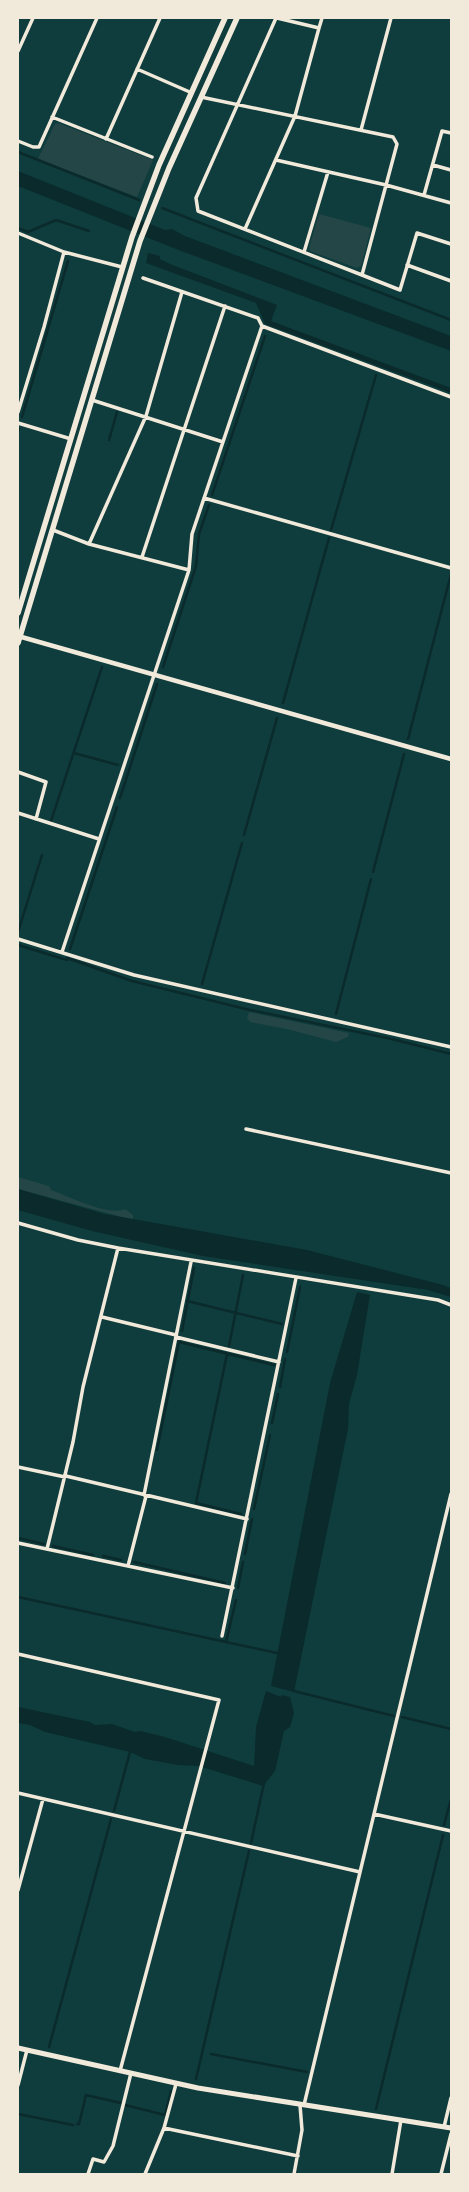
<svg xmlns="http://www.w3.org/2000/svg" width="469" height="2192" viewBox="0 0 469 2192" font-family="'Noto Sans',sans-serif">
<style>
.green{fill:#244646}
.water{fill:#0a2a2b}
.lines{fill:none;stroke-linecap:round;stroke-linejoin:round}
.stream{stroke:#0a2a2b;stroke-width:2.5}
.minor{stroke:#f1e9da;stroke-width:3.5}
.tertiary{stroke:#f1e9da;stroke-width:4.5}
.secondary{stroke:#f1e9da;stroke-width:5}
.primary{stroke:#f1e9da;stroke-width:5.5}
</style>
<rect width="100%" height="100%" fill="#0f3d3e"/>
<path class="green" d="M 58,123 L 153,160 L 137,197 L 38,159 L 55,124 Z
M 319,214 L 371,228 L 361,266 L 357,268 L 310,251 L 309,248 Z
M 249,1012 L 349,1033 L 348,1037 L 336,1042 L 287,1029 L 250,1022 L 247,1018 Z
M 18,1177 L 49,1186 L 51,1190 C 68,1196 109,1217 125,1209 L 133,1215 L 133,1220 L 18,1189 Z"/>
<path class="water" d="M 18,171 L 150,224 L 165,230 L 172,229 L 185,236 L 451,336 L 451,351 L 176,249 L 18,186 Z
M 148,253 L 160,256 L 160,259 L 170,264 L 277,305 L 271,321 L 451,388 L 451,393 L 265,324 L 256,303 L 146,263 Z
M 18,1189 L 105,1214 L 307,1250 L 443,1285 L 451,1288 L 451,1297 L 428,1290 L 203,1256 L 92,1231 L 18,1210 Z
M 357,1292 L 370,1295 L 357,1375 L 349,1404 L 348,1429 L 294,1692 L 271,1686 L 330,1383 Z
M 266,1691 L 281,1697 L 282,1695 L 290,1697 L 294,1713 L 290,1727 L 284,1731 L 275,1771 L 263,1786 L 199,1766 L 178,1765 L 145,1759 L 130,1752 L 45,1732 L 30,1725 L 18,1723 L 18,1707 L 90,1722 L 95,1725 L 112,1724 L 135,1732 L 140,1731 L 165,1737 L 254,1766 L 256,1727 Z"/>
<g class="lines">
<path class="stream" d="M 18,152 L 139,200
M 162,208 L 451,320
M 18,228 L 28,232 L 56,220 L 89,231
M 22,417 L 68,261
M 18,431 L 19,429
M 109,440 L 117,412
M 212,495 L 265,336
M 331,530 L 376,375
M 163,667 L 196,566 L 199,534 L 209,505
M 283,703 L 329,538
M 408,739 L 451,574
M 74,753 L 118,765
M 120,798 L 157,684
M 51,821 L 102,667
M 244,835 L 277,718
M 373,872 L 404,754
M 18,932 L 42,855
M 18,945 L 67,960
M 70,949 L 117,807
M 67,958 L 132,981 L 250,1010 L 392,1039 L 451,1054
M 202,984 L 242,843
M 336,1014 L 371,879
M 187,1301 L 282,1324
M 182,1331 L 194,1268
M 229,1346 L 243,1275
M 287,1352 L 300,1287
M 227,1354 L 196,1503 L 241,1514
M 280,1387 L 285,1359
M 272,1423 L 278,1394
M 157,1450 L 179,1342 L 274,1365
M 254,1509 L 270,1435
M 18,1538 L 44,1544
M 53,1546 L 93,1555
M 245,1554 L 252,1519
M 103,1556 L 121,1560
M 134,1562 L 225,1583
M 238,1588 L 243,1562
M 18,1597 L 277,1653
M 226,1642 L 236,1600
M 294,1691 L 394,1716
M 402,1717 L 451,1729
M 114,1811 L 130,1752
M 444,1825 L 451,1799
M 251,1843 L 264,1783
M 49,2047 L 111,1819
M 211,2054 L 307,2072
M 196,2079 L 249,1851
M 125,2105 L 165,2115 L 171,2091
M 376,2109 L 443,1835
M 18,2114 L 73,2125
M 77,2124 L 79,2124 L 86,2095 L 121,2103"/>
<path class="minor" d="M 319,28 L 322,18
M 18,51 L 33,18
M 137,69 L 192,93
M 201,97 L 393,137 L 397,144 L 362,275 L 198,211 L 196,198 L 276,18
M 52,117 L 152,157
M 361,130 L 391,18
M 106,139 L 160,18
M 18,141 L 33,147 L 39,147 L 97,18
M 276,160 L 386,185 L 451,203
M 433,165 L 451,170
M 424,195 L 442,131 L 451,133
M 245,229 L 295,116 L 319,28 L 277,18
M 18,233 L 64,252 L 122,267
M 304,252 L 328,172
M 407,265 L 451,281
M 362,275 L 400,290 L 417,233 L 451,244
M 262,326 L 451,397
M 92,400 L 223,442
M 18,412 L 44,327 L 64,252
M 18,423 L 71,439
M 204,498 L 451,568
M 53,530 L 89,544 L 189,570
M 89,544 L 146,416 L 182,292
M 142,557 L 225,306
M 18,772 L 46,782 L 36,819
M 18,813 L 99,839
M 18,939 L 134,975 L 451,1047
M 62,952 L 189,570 L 192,534 L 262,326 L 258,318 L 143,278
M 246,1129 L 451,1173
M 18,1223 L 78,1240 L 118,1248 L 438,1300 L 451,1305
M 102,1317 L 176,1335
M 176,1337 L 279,1362
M 18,1467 L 65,1477
M 66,1476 L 247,1519
M 144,1495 L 191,1262
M 18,1543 L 233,1588
M 47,1549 L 73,1442 L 83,1387 L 118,1248
M 128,1566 L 146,1496
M 222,1636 L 296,1278
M 18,1654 L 219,1700 L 120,2071
M 18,1793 L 360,1872
M 374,1814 L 451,1831
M 18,1890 L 43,1799
M 18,2085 L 27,2050
M 304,2105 L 451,1494
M 444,2127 L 451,2098
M 164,2128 L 176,2084
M 88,2174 L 93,2159 L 104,2162 L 113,2146 L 131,2073
M 145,2174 L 164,2128 L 298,2156
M 294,2174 L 302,2130 L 300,2105
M 392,2174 L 401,2120
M 441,2174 L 451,2134"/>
<path class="tertiary" d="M 18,636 L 451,759"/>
<path class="secondary" d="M 18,2048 L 198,2088 L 451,2128"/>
<path class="primary" d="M 18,613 L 132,237 L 159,165 L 225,18
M 18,643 L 140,241 L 169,168 L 237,18"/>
</g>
<rect width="469" height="2192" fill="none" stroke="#f1e9da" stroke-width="38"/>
</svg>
